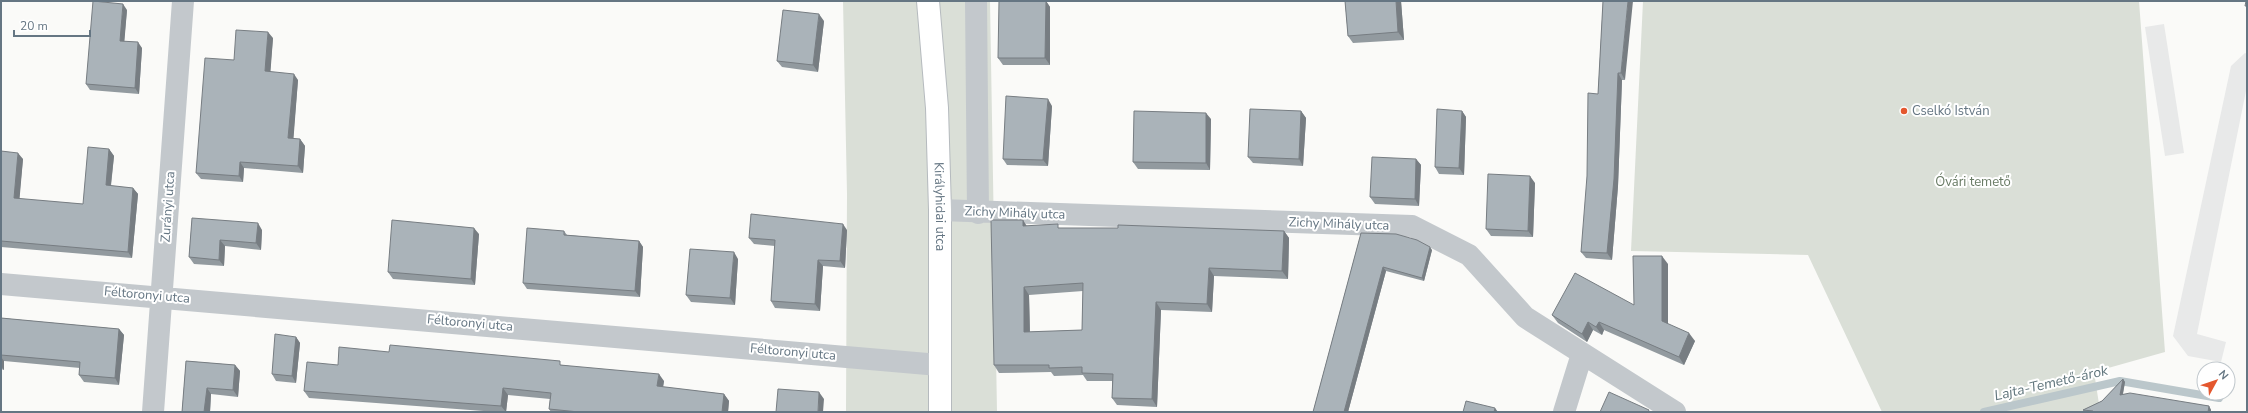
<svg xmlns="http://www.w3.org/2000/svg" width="2248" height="413" viewBox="0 0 2248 413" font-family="'Nunito Sans',sans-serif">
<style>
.built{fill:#e8e9e9}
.green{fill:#dadfd7}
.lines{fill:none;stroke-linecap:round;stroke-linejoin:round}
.stream{stroke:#bbc7cb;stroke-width:8}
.primary-casing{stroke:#b5babe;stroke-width:24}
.street{stroke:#c3c8cc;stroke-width:22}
.primary{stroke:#fff;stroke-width:22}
.wall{fill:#929a9f;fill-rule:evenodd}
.shaded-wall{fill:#777d82}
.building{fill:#aab3b9;stroke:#777d82;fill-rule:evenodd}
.poi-dot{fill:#e4572e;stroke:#fff;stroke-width:1.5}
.labels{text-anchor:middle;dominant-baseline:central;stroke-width:4;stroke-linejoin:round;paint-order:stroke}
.poi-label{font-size:13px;fill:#657683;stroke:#fff;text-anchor:start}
.park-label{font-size:13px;fill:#687a64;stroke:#fff}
.street-label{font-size:13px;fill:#657683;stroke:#fff}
.water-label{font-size:14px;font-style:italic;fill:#60757c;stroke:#fff}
</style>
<rect width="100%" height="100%" fill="#fafaf8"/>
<path class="built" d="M 2164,24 L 2184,153 L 2165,156 L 2145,27 Z
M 2245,53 L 2247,54 L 2247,86 L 2197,334 L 2226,342 L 2221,362 L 2188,356 L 2173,336 L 2231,66 Z"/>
<path class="green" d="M 843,1 L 990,1 L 997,412 L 846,412 L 847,194 Z
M 1643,1 L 2139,1 L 2165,352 L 2094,372 L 2099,404 L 2095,412 L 1882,412 L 1808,255 L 1631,251 Z"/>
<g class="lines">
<path class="stream" d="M 1984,412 L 2120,381 L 2219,398"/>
<g class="primary-casing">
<g id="primary">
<path id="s1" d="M 928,1 L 937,108 L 940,210 L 940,412"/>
</g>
</g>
<path class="street" d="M 976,1 L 978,213
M 940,210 L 1412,226 L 1469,255 L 1525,317 L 1675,412
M 1,284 L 939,365
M 153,412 L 183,1
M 1564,412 L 1582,354"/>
<use href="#primary" class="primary"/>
</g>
<path class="wall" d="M 1046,1 L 1050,7 L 1050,65 L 1003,65 L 998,58 Z
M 1345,1 L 1401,1 L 1404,40 L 1353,43 L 1348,36 Z
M 1603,1 L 1625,80 L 1622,80 L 1618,186 L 1612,260 L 1586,258 L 1581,252 L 1598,94 Z
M 127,10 L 124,41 L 142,48 L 139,94 L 90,90 L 86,84 Z
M 824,21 L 818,72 L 782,67 L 777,61 Z
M 273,38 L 270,72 L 298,80 L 293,139 L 300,139 L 305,146 L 303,173 L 244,168 L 243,182 L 201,179 L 196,173 L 234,60 Z
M 1052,106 L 1048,166 L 1007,165 L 1003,159 Z
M 1301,111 L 1306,118 L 1303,166 L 1253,163 L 1248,157 Z
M 1462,111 L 1466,117 L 1464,175 L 1439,174 L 1435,167 Z
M 1211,119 L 1210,170 L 1138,169 L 1133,162 Z
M 109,149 L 114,156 L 111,186 L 133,188 L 138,194 L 132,258 L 1,247 L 1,151 L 23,159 L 19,199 L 83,204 Z
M 1416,159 L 1421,165 L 1419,206 L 1375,204 L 1370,197 Z
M 1535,183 L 1533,237 L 1491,236 L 1486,229 Z
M 192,218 L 262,230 L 261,250 L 225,246 L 224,266 L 194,264 L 189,257 Z
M 1027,226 L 1061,228 L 1284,231 L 1289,238 L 1288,279 L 1214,276 L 1212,312 L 1161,310 L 1157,407 L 1117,405 L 1112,398 L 1112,381 L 1087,381 L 1083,375 L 1054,376 L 1051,372 L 999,373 L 994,365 ZM 1083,291 L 1082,330 L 1030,332 L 1029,295 Z
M 847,230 L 845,268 L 823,266 L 820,311 L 775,308 L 771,301 L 775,246 L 754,244 L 749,238 Z
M 564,231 L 567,235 L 639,241 L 643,247 L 640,297 L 527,289 L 523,283 Z
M 1361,233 L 1432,250 L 1424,281 L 1386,271 L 1348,412 L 1313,412 Z
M 479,234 L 475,285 L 393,279 L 388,272 Z
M 738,259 L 735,305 L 691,302 L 686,295 Z
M 1668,264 L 1668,324 L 1695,341 L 1684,365 L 1604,330 L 1602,335 L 1593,330 L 1587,342 L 1558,323 L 1552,315 L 1634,305 Z
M 1,318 L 119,329 L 124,335 L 119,385 L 84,382 L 79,375 L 80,368 L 4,361 L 4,370 L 1,369 Z
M 296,337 L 300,343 L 296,383 L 276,381 L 272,374 Z
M 389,352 L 563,365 L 664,381 L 663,387 L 724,394 L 729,401 L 728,412 L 551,412 L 549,409 L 550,399 L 508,395 L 506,412 L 497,412 L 309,398 L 304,391 Z
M 186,361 L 235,365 L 240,371 L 238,397 L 211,394 L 210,412 L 182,412 Z
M 2123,379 L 2125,382 L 2123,394 L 2209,406 L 2211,410 L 2211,412 L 2084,412 L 2083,410 L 2102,401 Z"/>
<path class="shaded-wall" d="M 1046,1 L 1050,7 L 1050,65 L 1045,58 Z
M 1396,1 L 1401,1 L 1404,40 L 1398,32 Z
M 1628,1 L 1633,1 L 1625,80 L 1621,73 Z
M 123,4 L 127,10 L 124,46 L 120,41 Z
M 819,14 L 824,21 L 818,72 L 813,65 Z
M 268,32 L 273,38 L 270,78 L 265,71 Z
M 138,42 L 142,48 L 139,94 L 135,88 Z
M 1618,73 L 1622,80 L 1618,186 L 1612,260 L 1607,253 Z
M 294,74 L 298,80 L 293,145 L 288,138 Z
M 1048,99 L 1052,106 L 1048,166 L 1043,160 Z
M 1301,111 L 1306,118 L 1303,166 L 1299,159 Z
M 1462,111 L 1466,117 L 1464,175 L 1459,168 Z
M 1206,113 L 1211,119 L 1210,170 L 1206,163 Z
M 300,139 L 305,146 L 303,173 L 298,166 Z
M 109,149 L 114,156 L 110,192 L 106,185 Z
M 18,153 L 23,159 L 19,205 L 14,198 Z
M 1416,159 L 1421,165 L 1419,206 L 1415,199 Z
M 240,162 L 244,168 L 243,182 L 239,176 Z
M 1530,176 L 1535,183 L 1533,237 L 1528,231 Z
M 133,188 L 138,194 L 132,258 L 128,252 Z
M 1023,220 L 1028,228 L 1023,226 Z
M 258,223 L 262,230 L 261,250 L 256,243 Z
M 843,224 L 847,230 L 845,268 L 840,261 Z
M 474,228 L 479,234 L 475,285 L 471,279 Z
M 1284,231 L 1289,238 L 1288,279 L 1282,271 Z
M 220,240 L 225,246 L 224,266 L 219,260 Z
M 639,241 L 643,247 L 640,297 L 635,291 Z
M 1430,247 L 1432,250 L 1424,281 L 1422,278 Z
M 734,252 L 738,259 L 735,305 L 730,298 Z
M 1662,256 L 1668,264 L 1668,329 L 1662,321 Z
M 818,260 L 823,266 L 820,311 L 815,304 Z
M 1383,267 L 1386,271 L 1348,412 L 1344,412 Z
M 1209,268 L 1214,276 L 1212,312 L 1207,304 Z
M 1024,287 L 1029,295 L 1030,339 L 1024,332 Z
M 1156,302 L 1161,310 L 1157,407 L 1152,399 Z
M 1588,322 L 1593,330 L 1587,342 L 1582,334 Z
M 1599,322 L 1604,330 L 1602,335 L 1596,327 Z
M 119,329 L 124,335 L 119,385 L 115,378 Z
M 1689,333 L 1695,341 L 1684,365 L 1679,357 Z
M 296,337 L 300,343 L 296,383 L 292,376 Z
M 1,357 L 4,361 L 4,370 L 1,366 Z
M 235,365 L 240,371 L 238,397 L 233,390 Z
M 659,374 L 664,381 L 662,393 L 657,386 Z
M 2123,379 L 2125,382 L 2122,398 L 2120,395 Z
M 207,388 L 211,394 L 210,412 L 204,412 Z
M 503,388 L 508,395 L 506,412 L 501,406 Z
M 819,392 L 824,399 L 823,412 L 818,412 Z
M 724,394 L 729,401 L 728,412 L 722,412 Z
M 2209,406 L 2211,410 L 2211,412 L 2208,412 Z
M 1495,408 L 1498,412 L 1494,412 Z"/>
<path class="building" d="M 93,1 L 123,4 L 120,41 L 138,42 L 135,88 L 86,84 Z
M 999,1 L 1046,1 L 1045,58 L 998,58 Z
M 1345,1 L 1396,1 L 1398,32 L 1348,36 Z
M 1603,1 L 1628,1 L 1621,73 L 1618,73 L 1614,179 L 1607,253 L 1581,252 L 1587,176 L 1588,93 L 1598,94 Z
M 2246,1 L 2247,1 L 2247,6 L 2245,6 Z
M 783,10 L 819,14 L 813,65 L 777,61 Z
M 236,30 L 268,32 L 265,71 L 294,74 L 288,138 L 300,139 L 298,166 L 240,162 L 239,176 L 196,173 L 205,58 L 234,60 Z
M 1006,96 L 1048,99 L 1043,160 L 1003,159 Z
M 1250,109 L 1301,111 L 1299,159 L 1248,157 Z
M 1437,109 L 1462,111 L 1459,168 L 1435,167 Z
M 1134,111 L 1206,113 L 1206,163 L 1133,162 Z
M 88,147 L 109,149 L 106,185 L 133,188 L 128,252 L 1,241 L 1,151 L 18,153 L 14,198 L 83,204 Z
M 1372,157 L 1416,159 L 1415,199 L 1370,197 Z
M 1488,174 L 1530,176 L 1528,231 L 1486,229 Z
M 751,214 L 843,224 L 840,261 L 818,260 L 815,304 L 771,301 L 775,240 L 749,238 Z
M 192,218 L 258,223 L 256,243 L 220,240 L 219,260 L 189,257 Z
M 392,220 L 474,228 L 471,279 L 388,272 Z
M 991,220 L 1023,220 L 1023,226 L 1058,224 L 1058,228 L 1118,228 L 1118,225 L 1284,231 L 1282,271 L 1209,268 L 1207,304 L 1156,302 L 1152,399 L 1112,398 L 1113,374 L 1082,373 L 1082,367 L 1049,368 L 1049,365 L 994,365 ZM 1083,283 L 1082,330 L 1024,332 L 1024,287 Z
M 527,228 L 564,231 L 564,235 L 639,241 L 635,291 L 523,283 Z
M 1361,233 L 1396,234 L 1417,240 L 1430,247 L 1422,278 L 1383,267 L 1344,412 L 1313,412 Z
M 690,249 L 734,252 L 730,298 L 686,295 Z
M 1633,256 L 1662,256 L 1662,321 L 1689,333 L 1679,357 L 1599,322 L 1596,327 L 1588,322 L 1582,334 L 1552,315 L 1575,273 L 1634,305 Z
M 1,318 L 119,329 L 115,378 L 79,375 L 80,362 L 1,355 Z
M 275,334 L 296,337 L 292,376 L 272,374 Z
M 390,345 L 560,361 L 560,365 L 659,374 L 657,386 L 724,394 L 722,412 L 579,412 L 549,409 L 551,393 L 503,388 L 501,406 L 304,391 L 307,362 L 338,365 L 339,347 L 389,352 Z
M 186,361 L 235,365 L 233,390 L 207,388 L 204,412 L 182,412 Z
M 2123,379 L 2120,395 L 2130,393 L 2209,406 L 2208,412 L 2093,412 L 2093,411 L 2083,410 L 2102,401 Z
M 778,389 L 819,392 L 818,412 L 776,412 Z
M 1609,392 L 1649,410 L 1648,412 L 1600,412 Z
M 1466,401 L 1495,408 L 1494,412 L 1463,412 Z"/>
<circle class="poi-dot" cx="1904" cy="111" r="4"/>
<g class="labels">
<g class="poi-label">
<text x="1912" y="111">Cselkó István</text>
</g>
<g class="park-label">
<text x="1973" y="182">Óvári temető</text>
</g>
<g class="street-label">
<text stroke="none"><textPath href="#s1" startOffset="206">Királyhidai utca</textPath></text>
<text transform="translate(168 207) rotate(-86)">Zurányi utca</text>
<text transform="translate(1015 213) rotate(2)">Zichy Mihály utca</text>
<text transform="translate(1339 224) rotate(2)">Zichy Mihály utca</text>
<text transform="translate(147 295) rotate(5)">Féltoronyi utca</text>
<text transform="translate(470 323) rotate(5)">Féltoronyi utca</text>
<text transform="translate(793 352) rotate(5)">Féltoronyi utca</text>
</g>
<g class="water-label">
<text transform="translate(2051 383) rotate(-13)">Lajta-Temető-árok</text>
</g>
</g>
<rect width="2248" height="413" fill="none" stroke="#657683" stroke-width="4"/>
<g transform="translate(2216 381) rotate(50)"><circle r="19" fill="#ffffff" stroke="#c1c8cd"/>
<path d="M0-3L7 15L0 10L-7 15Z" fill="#e4572e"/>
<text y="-6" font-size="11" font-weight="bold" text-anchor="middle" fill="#657683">N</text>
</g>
<path d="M14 30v6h76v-6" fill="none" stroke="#657683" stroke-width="2"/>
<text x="20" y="30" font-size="12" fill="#657683" stroke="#ffffff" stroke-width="3" paint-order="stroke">20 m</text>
</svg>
